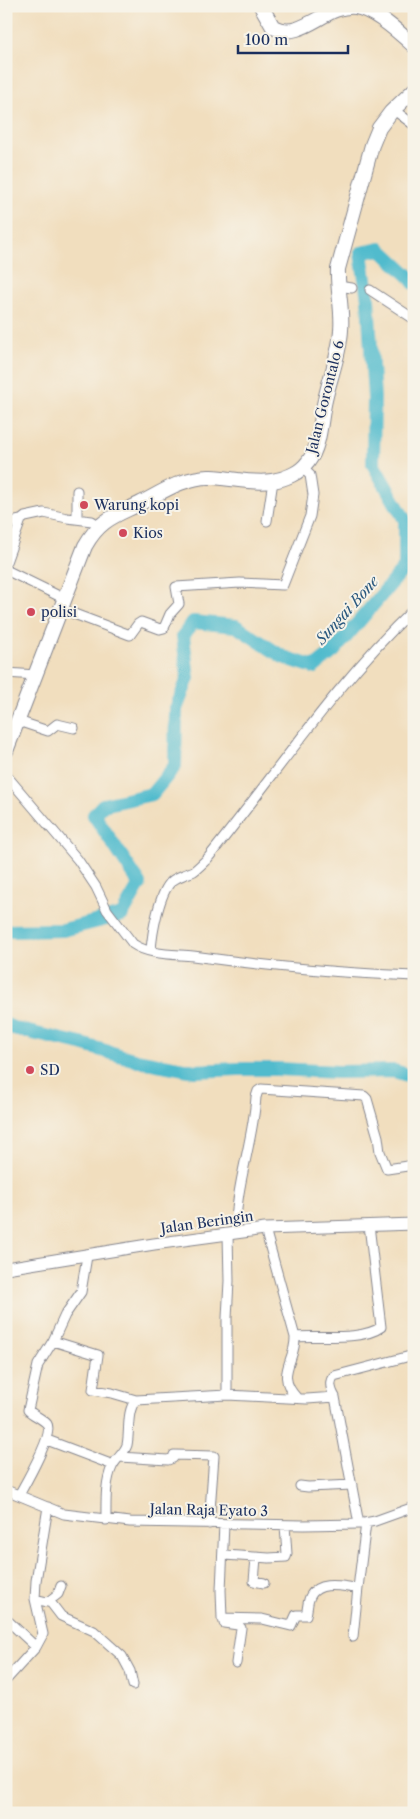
<svg xmlns="http://www.w3.org/2000/svg" width="420" height="1819" viewBox="0 0 420 1819" font-family="'Libre Caslon Text',serif">
<style>
.lines{fill:none;stroke-linecap:round;stroke-linejoin:round}
.river{stroke:#51bbcd;stroke-width:14}
.minor-casing{stroke:#86868e;stroke-width:11}
.tertiary-casing{stroke:#86868e;stroke-width:13}
.primary-casing{stroke:#86868e;stroke-width:16}
.minor{stroke:#fff;stroke-width:9}
.tertiary{stroke:#fff;stroke-width:11}
.primary{stroke:#fff;stroke-width:14}
.poi-dot{fill:#d1495b;stroke:#f7f3e8;stroke-width:2}
.labels{text-anchor:middle;dominant-baseline:central;stroke-width:4;stroke-linejoin:round;paint-order:stroke}
.street-label{font-size:14px;fill:#1b2f5e;stroke:#f7f3e8}
.poi-label{font-size:14px;fill:#1b2f5e;stroke:#f7f3e8;text-anchor:start}
.water-label{font-size:15px;font-style:italic;fill:#2b597f;stroke:#f7f3e8}
</style>
<rect width="100%" height="100%" fill="#f7f3e8"/>
<filter id="ink" filterUnits="userSpaceOnUse"><feTurbulence type="fractalNoise" baseFrequency=".02" numOctaves="2"/><feDisplacementMap in="SourceGraphic" scale="10" xChannelSelector="R" yChannelSelector="G"/><feConvolveMatrix kernelMatrix="1 2 1 2 8 2 1 2 1" color-interpolation-filters="sRGB"/></filter>
<filter id="wash" filterUnits="userSpaceOnUse"><feTurbulence type="fractalNoise" baseFrequency=".0096" numOctaves="4" result="noise"/><feDisplacementMap in="SourceGraphic" scale="20" xChannelSelector="R" yChannelSelector="G"/><feGaussianBlur stdDeviation="1.12" result="paint"/><feColorMatrix in="noise" values="0 0 0 0 0 0 0 0 0 0 0 0 0 0 0 0 0 1.4 0 .05"/><feComposite in="paint" operator="in"/></filter>
<g filter="url(#wash)">
<rect width="100%" height="100%" fill="#f1debe"/>
<g class="lines">
<path class="river" d="M 405,567 L 405,520 L 373,464 L 374,398 L 368,299 L 361,253 L 380,249 L 409,276 L 414,283
M 6,931 L 63,930 L 122,915 L 140,884 L 94,815 L 103,805 L 152,794 L 175,766 L 176,709 L 188,678 L 183,636 L 193,622 L 236,626 L 283,657 L 314,667 L 334,651 L 405,567 L 414,560
M 6,1025 L 15,1029 L 81,1044 L 136,1060 L 195,1071 L 238,1069 L 277,1069 L 338,1072 L 394,1071 L 414,1077"/>
</g>
</g>
<g filter="url(#ink)">
<g class="lines">
<g class="minor-casing">
<path id="minor" d="M 394,110 L 414,125
M 337,286 L 352,288
M 370,290 L 414,319
M 77,519 L 77,491
M 267,521 L 273,481
M 6,523 L 21,520
M 6,562 L 21,520 L 25,517 L 44,513 L 67,518 L 92,521 L 100,526
M 6,570 L 65,599
M 61,609 L 130,635 L 138,624 L 141,622 L 160,629 L 164,628 L 170,614 L 179,604 L 176,587 L 240,583 L 283,585 L 310,516 L 313,495 L 310,475 L 303,469
M 6,673 L 36,675
M 18,721 L 48,731 L 57,724 L 74,728
M 6,775 L 78,860 L 96,887 L 107,910 L 133,944 C 149,955 174,954 193,956 C 266,966 340,973 414,976
M 151,951 C 152,934 159,892 172,881 C 178,876 187,874 194,871 C 199,867 204,862 208,858 C 276,774 336,683 414,609
M 265,1229 L 295,1337
M 236,1232 C 235,1186 253,1143 256,1097 L 258,1091 L 261,1089 L 364,1096 L 367,1099 L 378,1137 L 380,1152 L 387,1169 L 414,1165
M 53,1341 L 98,1355 L 93,1390 L 112,1393 L 136,1400
M 227,1395 L 227,1318 L 229,1281 L 228,1234
M 335,1397 C 331,1390 328,1382 334,1376 L 414,1355
M 297,1398 C 274,1374 296,1361 295,1337 C 318,1335 362,1341 381,1327 L 369,1225
M 47,1440 L 113,1465
M 120,1457 L 168,1460 L 173,1458 L 174,1455 L 214,1456 L 209,1524
M 300,1486 L 308,1487 L 352,1485
M 6,1490 L 64,1514 L 130,1522 L 304,1525 L 359,1524 L 375,1521 L 414,1507
M 19,1495 C 25,1484 54,1434 47,1424 C 43,1419 33,1415 28,1410 L 38,1365 L 53,1341 L 65,1315 L 81,1292 L 87,1256
M 106,1520 C 106,1503 105,1482 112,1467 C 116,1458 124,1454 127,1445 C 130,1431 126,1411 136,1400 L 227,1395 L 307,1399 L 335,1397 L 359,1524
M 224,1524 L 221,1590 L 222,1618 L 262,1619 L 291,1626 L 296,1615 L 306,1615 C 308,1609 307,1601 311,1595 C 320,1580 343,1587 358,1588 L 366,1523
M 224,1555 L 269,1558 L 286,1557 L 287,1554 L 285,1525
M 256,1558 L 254,1581 L 264,1583
M 35,1599 L 51,1603 L 61,1616 L 94,1631 L 122,1656 L 130,1671 L 133,1685
M 49,1601 L 58,1594 L 61,1586
M 223,1618 L 224,1623 L 238,1625 L 241,1628 L 236,1663
M 6,1619 L 36,1647
M 353,1637 L 358,1588
M 6,1680 L 36,1647 L 43,1634 L 35,1599 L 36,1581 L 48,1507"/>
</g>
<g class="tertiary-casing">
<path id="tertiary" d="M 6,1268 L 154,1244 L 265,1229 L 414,1224"/>
</g>
<g class="primary-casing">
<path id="primary" d="M 261,6 L 273,27 C 303,42 325,3 356,7 C 375,10 400,33 414,46
M 6,751 L 85,546 C 100,519 115,516 141,503 C 162,492 186,476 211,477 C 232,478 251,484 272,481 C 285,479 300,473 308,462 C 321,445 320,420 325,400 C 330,377 340,353 341,330 C 343,310 337,290 338,269 L 372,145 L 379,128 L 391,112 L 414,90"/>
</g>
<use href="#minor" class="minor"/>
<use href="#tertiary" class="tertiary"/>
<use href="#primary" class="primary"/>
</g>
</g>
<g class="poi-dot">
<circle cx="84" cy="505" r="5"/>
<circle cx="123" cy="533" r="5"/>
<circle cx="31" cy="612" r="5"/>
<circle cx="30" cy="1070" r="5"/>
</g>
<g class="labels">
<g class="street-label">
<text transform="translate(325 397) rotate(-76)">Jalan Gorontalo 6</text>
<text transform="translate(207 1222) rotate(-8)">Jalan Beringin</text>
<text transform="translate(209 1510) rotate(1)">Jalan Raja Eyato 3</text>
</g>
<g class="poi-label">
<text x="94" y="505">Warung kopi</text>
<text x="133" y="533">Kios</text>
<text x="41" y="612">polisi</text>
<text x="40" y="1070">SD</text>
</g>
<g class="water-label">
<text transform="translate(347 610) rotate(-48)">Sungai Bone</text>
</g>
</g>
<rect width="420" height="1819" fill="none" stroke="#f7f3e8" stroke-width="25"/>
<path d="M238 45v8h110v-8" fill="none" stroke="#1b2f5e" stroke-width="2.5"/>
<text x="245" y="45" font-size="15" fill="#1b2f5e" stroke="#f7f3e8" stroke-width="4" paint-order="stroke">100 m</text>
</svg>
